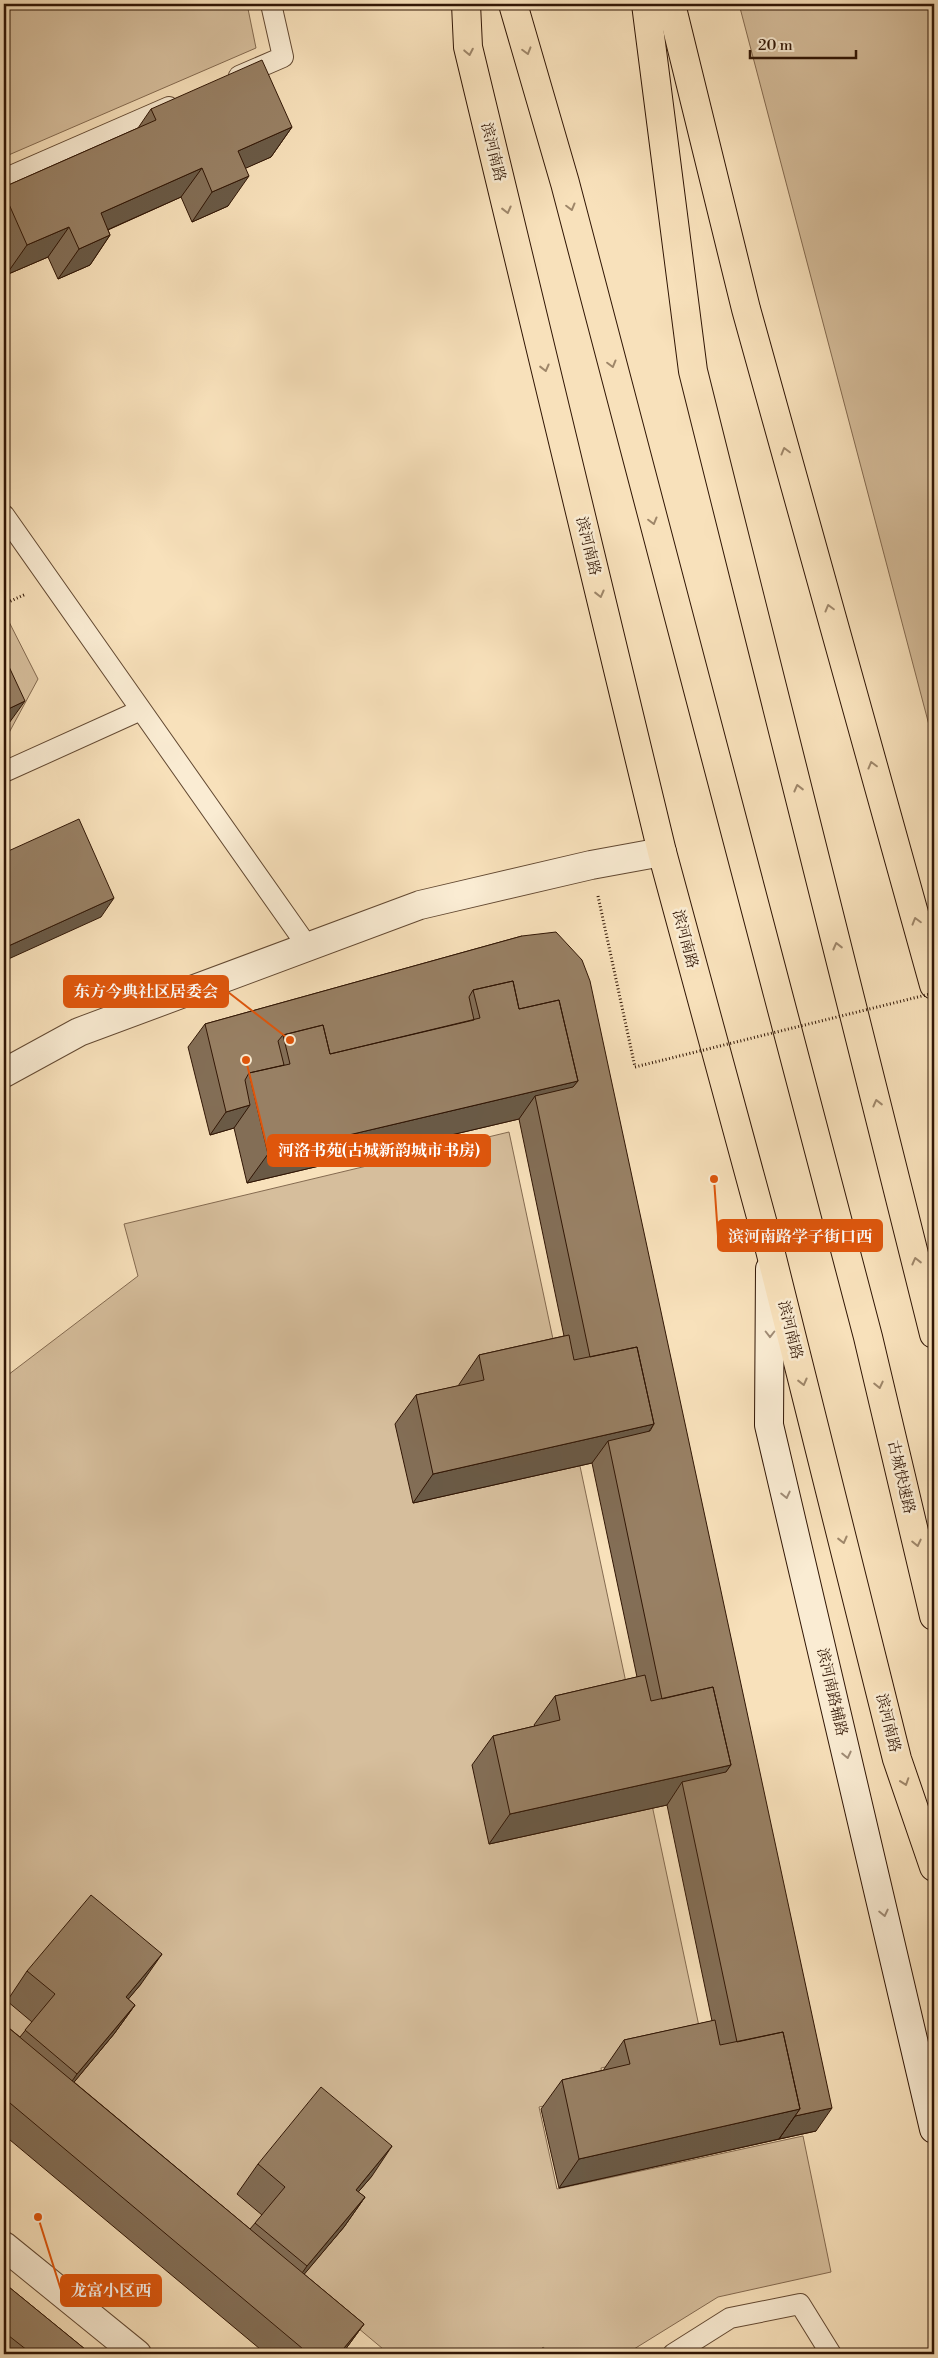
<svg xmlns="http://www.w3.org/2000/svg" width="938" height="2358" viewBox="0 0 938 2358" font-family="'Libre Bodoni','Noto Serif SC',serif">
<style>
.green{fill:#d6be9c;stroke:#846a50}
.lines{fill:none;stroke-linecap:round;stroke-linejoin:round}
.service-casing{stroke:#634932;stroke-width:22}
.minor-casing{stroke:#634932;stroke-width:30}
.tertiary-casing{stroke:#634932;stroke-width:30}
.secondary-casing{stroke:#311605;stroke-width:30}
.primary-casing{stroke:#311605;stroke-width:30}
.trunk-casing{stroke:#311605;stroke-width:30}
.path{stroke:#311605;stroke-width:3;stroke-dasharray:1 2.5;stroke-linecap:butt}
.service{stroke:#faecd3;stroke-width:20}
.minor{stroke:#faecd3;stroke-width:28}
.tertiary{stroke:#faecd3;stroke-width:28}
.secondary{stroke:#faecd3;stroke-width:28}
.primary{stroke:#f8e1bb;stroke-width:28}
.trunk{stroke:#f8e1bb;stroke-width:28}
.path-bridge{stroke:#311605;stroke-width:3;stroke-dasharray:1 2.5;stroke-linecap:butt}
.wall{fill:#836e56;stroke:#311605}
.shaded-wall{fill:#6a5a46;stroke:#311605}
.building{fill:#988064;stroke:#311605}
.oneway{stroke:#9e8669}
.oneway2{stroke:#a08c76}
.labels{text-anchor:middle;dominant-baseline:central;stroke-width:5;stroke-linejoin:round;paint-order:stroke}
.street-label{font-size:15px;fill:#311605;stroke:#faecd3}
.leader{fill:none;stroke:#df560c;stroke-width:2}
.callout-dot{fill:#df560c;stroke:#faecd3;stroke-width:2}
.callout{fill:#df560c;stroke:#df560c;stroke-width:2}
.callout-label{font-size:16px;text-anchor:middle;font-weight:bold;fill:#fff}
</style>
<rect width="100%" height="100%" fill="#f8e1bb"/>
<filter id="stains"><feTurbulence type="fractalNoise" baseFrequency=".004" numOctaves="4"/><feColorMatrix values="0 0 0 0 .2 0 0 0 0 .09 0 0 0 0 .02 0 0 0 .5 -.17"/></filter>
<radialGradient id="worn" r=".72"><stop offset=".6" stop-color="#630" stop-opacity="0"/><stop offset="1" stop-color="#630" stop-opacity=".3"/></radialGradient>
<path class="green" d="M 4,4 L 247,4 L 256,48 L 4,157 Z
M 739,4 L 934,4 L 934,744 Z
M 4,612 L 38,679 L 4,742 Z
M 509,1132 L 703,2045 L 601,2068 L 605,2092 L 539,2107 L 557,2189 L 803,2136 L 831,2272 L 718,2297 L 626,2354 L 551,2354 L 543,2347 L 537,2354 L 389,2354 L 4,2031 L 4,1378 L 138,1276 L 124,1224 Z"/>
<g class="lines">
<g class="service-casing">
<path id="service" d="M 239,76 L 283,57 L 271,4
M 4,179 L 169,107
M 4,515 L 308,947
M 4,772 L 141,710
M 673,2354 L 730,2318 L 800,2304 L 831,2354"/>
</g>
<g class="minor-casing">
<path id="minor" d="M 4,1073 L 79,1032 L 420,905 L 591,865 L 662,852"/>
</g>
<g class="tertiary-casing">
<path id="tertiary" d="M 4,2246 L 137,2354"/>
</g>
<g class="secondary-casing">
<path id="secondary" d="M 770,1269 L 769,1425 L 934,2129"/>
</g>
<g class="primary-casing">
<path id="primary" d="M 466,4 L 468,47 L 662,852 L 770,1250 L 897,1759 L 934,1867
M 671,4 L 746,309 L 934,985"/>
</g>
<g class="trunk-casing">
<path id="trunk" d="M 513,4 L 565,183 L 868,1337 L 934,1616
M 646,4 L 693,371 L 934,1334"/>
</g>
<path class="path" d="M 4,604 L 26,594
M 598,896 L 635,1067"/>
<use href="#service" class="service"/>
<use href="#minor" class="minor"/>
<use href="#tertiary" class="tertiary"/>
<use href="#secondary" class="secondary"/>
<use href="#primary" class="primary"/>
<use href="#trunk" class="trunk"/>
<path class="path-bridge" d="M 635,1067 L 934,993"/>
</g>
<path class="wall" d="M 151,109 L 292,127 L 271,157 L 245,168 L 228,206 L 192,222 L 181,197 L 108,230 L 110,235 L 90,265 L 58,279 L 48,257 L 6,275 L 4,269 L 4,187 L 138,128 Z
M 522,936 L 816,2131 L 559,2188 L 541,2109 L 562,2080 L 604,2070 L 604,2069 L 624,2040 L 712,2021 L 667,1805 L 489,1844 L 472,1765 L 493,1736 L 535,1726 L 534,1725 L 555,1696 L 637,1677 L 592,1463 L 413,1503 L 395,1424 L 416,1395 L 458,1386 L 479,1355 L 564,1336 L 519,1119 L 247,1183 L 234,1128 L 210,1135 L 188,1047 L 205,1024 Z
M 27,1971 L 141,1984 L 128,1999 L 135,2005 L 114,2034 L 74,2082 L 250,2229 L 262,2215 L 237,2194 L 258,2164 L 372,2176 L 358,2192 L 365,2197 L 344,2227 L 304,2274 L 364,2324 L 342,2354 L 266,2354 L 4,2135 L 4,2024 L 20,2037 L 32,2022 L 7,2001 Z
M 4,2283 L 91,2354 L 4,2354 Z"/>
<path class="shaded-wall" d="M 292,127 L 271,157 L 217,181 L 238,151 Z
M 202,168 L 181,197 L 80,242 L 101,213 Z
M 249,176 L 228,206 L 192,222 L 212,192 Z
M 69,227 L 48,257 L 6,275 L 27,245 Z
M 110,235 L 90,265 L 58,279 L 79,249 Z
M 25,701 L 4,730 L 4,711 Z
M 114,898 L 101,917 L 4,961 L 4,948 Z
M 578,1081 L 557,1110 L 535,1096 L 519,1119 L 247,1183 L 268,1154 Z
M 250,1105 L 234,1128 L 210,1135 L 226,1112 Z
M 654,1424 L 633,1454 L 608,1441 L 592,1463 L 413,1503 L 433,1474 Z
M 731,1765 L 710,1795 L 682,1782 L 667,1805 L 489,1844 L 510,1814 Z
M 162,1954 L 141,1984 L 105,2027 L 126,1997 Z
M 135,2005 L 114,2034 L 56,2104 L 77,2074 Z
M 832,2108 L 816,2131 L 779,2139 L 795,2116 Z
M 800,2109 L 779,2139 L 559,2188 L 579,2159 Z
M 392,2146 L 372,2176 L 335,2219 L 356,2190 Z
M 365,2197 L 344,2227 L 286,2296 L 307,2266 Z
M 364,2324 L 342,2354 L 339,2354 Z"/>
<path class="building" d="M 262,60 L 292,127 L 238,151 L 249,176 L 212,192 L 202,168 L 101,213 L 110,235 L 79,249 L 69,227 L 27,245 L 4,193 L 4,187 L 156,120 L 151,109 Z
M 4,656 L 25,701 L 4,711 Z
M 79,819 L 114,898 L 4,948 L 4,853 Z
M 556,932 L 582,960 L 590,981 L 832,2108 L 795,2116 L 800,2109 L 783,2032 L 737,2042 L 682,1782 L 726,1772 L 731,1765 L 713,1687 L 662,1699 L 608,1441 L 650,1431 L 654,1424 L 637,1347 L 590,1357 L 535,1096 L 573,1087 L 578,1081 L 559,1000 L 519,1009 L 513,981 L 473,990 L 469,997 L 474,1020 L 330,1054 L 323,1025 L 283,1035 L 278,1041 L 284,1065 L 249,1073 L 245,1080 L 250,1105 L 226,1112 L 205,1024 L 522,936 Z
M 513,981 L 519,1009 L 559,1000 L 578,1081 L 268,1154 L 249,1073 L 290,1064 L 283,1035 L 323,1025 L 330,1054 L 480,1018 L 473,990 Z
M 569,1335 L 574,1360 L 637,1347 L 654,1424 L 433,1474 L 416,1395 L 484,1380 L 479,1355 Z
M 645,1675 L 651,1701 L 713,1687 L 731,1765 L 510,1814 L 493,1736 L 560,1720 L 555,1696 Z
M 91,1895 L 162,1954 L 126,1997 L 135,2005 L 77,2074 L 25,2030 L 55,1994 L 27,1971 Z
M 715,2020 L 720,2045 L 783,2032 L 800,2109 L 579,2159 L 562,2080 L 630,2064 L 624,2040 Z
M 4,2024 L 364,2324 L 339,2354 L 309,2354 L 4,2098 Z
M 321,2087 L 392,2146 L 356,2190 L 365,2197 L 307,2266 L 255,2223 L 285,2187 L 258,2164 Z
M 4,2283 L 91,2354 L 32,2354 L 4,2332 Z"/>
<defs><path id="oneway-chevron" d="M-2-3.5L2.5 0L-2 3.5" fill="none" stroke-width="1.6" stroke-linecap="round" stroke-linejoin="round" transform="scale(1.25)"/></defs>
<g class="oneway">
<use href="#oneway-chevron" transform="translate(527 51) rotate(74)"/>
<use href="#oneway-chevron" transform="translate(469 52) rotate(79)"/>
<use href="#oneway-chevron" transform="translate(571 207) rotate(75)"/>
<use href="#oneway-chevron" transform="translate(507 210) rotate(76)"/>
<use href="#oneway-chevron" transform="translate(612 364) rotate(75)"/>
<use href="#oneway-chevron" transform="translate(545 368) rotate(76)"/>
<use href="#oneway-chevron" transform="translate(785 451) rotate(-105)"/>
<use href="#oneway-chevron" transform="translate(653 521) rotate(75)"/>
<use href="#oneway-chevron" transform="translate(600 594) rotate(76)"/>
<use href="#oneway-chevron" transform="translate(829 608) rotate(-105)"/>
<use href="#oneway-chevron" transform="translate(872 765) rotate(-105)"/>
<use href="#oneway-chevron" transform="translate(798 788) rotate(-104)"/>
<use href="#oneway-chevron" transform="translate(916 921) rotate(-106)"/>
<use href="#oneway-chevron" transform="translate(837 946) rotate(-104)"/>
<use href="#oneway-chevron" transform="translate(877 1103) rotate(-104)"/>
<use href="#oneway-chevron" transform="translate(916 1261) rotate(-104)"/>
<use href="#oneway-chevron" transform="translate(803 1382) rotate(76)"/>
<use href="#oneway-chevron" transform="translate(879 1385) rotate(77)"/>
<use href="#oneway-chevron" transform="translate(843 1540) rotate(76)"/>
<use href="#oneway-chevron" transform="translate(917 1543) rotate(77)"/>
<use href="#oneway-chevron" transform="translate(905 1782) rotate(71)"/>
</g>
<g class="oneway2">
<use href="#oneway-chevron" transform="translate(770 1334) rotate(90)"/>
<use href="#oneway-chevron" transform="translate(786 1495) rotate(77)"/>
<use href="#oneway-chevron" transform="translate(847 1755) rotate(77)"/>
<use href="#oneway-chevron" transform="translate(884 1913) rotate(77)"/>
</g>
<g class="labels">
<g class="street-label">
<text transform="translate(493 152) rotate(76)">滨河南路</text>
<text transform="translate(588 546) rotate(76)">滨河南路</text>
<text transform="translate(685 939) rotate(75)">滨河南路</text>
<text transform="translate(790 1330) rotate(76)">滨河南路</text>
<text transform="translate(901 1477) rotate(77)">古城快速路</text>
<text transform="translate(832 1692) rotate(77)">滨河南路辅路</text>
<text transform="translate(888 1723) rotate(76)">滨河南路</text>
</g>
</g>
<path class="leader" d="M290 1040L228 992M246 1060L268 1151M714 1179L718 1236M38 2217L61 2290"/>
<g class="callout-dot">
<circle cx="290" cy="1040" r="5"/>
<circle cx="246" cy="1060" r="5"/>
<circle cx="714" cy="1179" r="5"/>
<circle cx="38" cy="2217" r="5"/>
</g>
<g class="callout">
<rect x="64" y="976" width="164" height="31" rx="5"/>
<rect x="268" y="1135" width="222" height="31" rx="5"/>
<rect x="718" y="1220" width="164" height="31" rx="5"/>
<rect x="61" y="2275" width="100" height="31" rx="5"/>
</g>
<g class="callout-label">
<text x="146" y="997">东方今典社区居委会</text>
<text x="379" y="1156">河洛书苑(古城新韵城市书房)</text>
<text x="800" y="1242">滨河南路学子街口西</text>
<text x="111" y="2296">龙富小区西</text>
</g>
<rect width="938" height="2358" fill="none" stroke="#f8e1bb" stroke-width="20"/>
<rect x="5" y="5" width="928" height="2348" fill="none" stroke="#311605" stroke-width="2.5"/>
<rect x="10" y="10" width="918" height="2338" fill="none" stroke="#311605"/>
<path d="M750 50v8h106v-8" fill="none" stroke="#311605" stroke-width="2.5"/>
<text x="758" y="50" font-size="15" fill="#311605" stroke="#faecd3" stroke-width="4" paint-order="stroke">20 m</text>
<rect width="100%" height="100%" filter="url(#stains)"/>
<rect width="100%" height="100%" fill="url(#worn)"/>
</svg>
